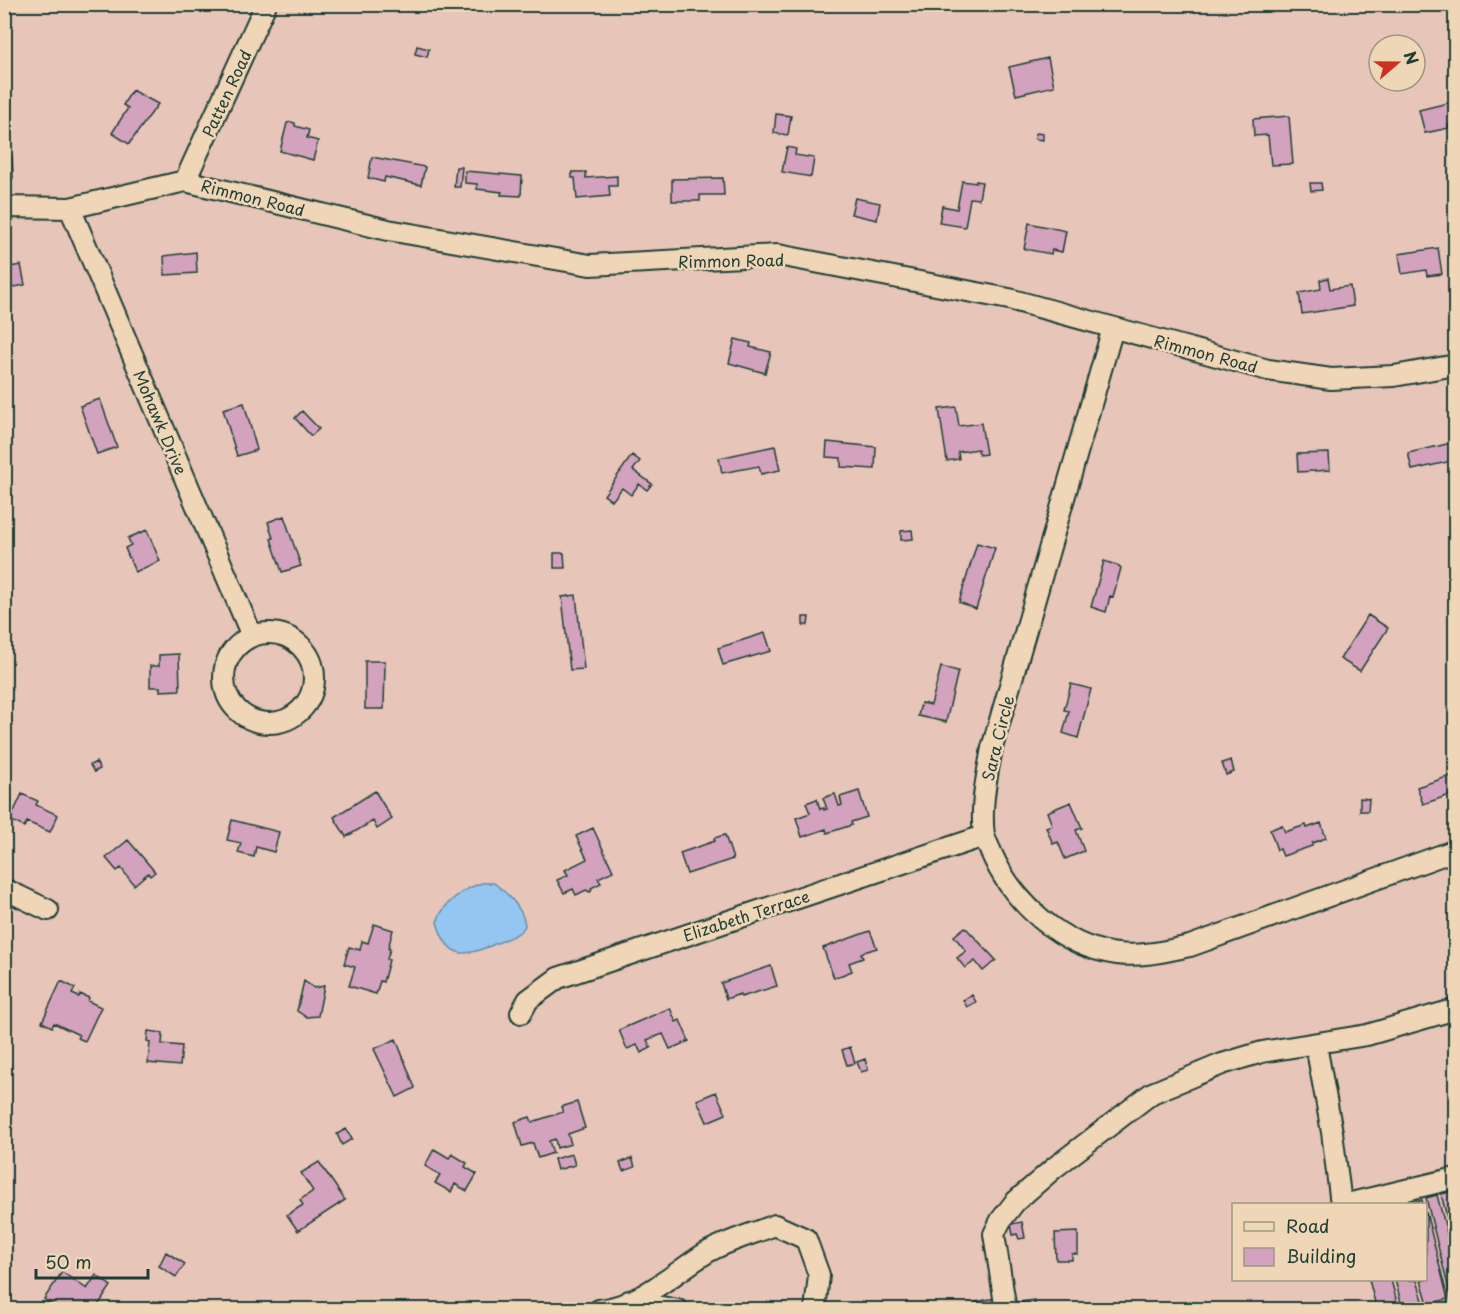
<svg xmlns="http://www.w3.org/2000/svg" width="1460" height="1314" viewBox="0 0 1460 1314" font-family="'Playpen Sans',sans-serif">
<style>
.water{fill:#95c6f1;stroke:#668fa5;stroke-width:1.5}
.building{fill:#d3a2bf;stroke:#1f3d34;stroke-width:1.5}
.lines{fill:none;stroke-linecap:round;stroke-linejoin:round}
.minor-casing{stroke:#1f3d34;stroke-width:24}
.minor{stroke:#efd6b7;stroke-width:20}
.labels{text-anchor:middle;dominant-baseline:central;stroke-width:5;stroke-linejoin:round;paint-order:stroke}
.street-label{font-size:16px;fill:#1f3d34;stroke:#efd6b7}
</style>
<rect width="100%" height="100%" fill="#e7c6b9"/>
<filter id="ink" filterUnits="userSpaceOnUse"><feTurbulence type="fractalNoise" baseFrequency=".0167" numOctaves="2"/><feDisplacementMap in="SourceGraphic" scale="12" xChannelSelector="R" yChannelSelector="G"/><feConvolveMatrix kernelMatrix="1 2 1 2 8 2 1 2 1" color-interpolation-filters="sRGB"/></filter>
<g filter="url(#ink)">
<path class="water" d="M 482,883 L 494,883 C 507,893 524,909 525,926 C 521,934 510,937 502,941 C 469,955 449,965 437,922 C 443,903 463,889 482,883 Z"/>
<path class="building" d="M 417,46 L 429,49 L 427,57 L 415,54 Z
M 1048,58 L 1054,86 L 1016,95 L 1009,67 Z
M 132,90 L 158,104 L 129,144 L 112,133 L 128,108 L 123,105 Z
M 1456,101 L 1456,123 L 1448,125 L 1449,128 L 1425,133 L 1419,110 Z
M 776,114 L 791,116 L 788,135 L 774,133 Z
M 1289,116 L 1293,164 L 1271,165 L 1268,135 L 1254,136 L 1253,119 Z
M 291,122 L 295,123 L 295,126 L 309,130 L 307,138 L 318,141 L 313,160 L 280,151 L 287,123 Z
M 1036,133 L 1043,134 L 1043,140 L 1035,139 Z
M 787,147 L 796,149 L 795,155 L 814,158 L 811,177 L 782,172 Z
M 12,157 L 13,178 L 6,178 L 6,184 L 4,184 L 4,158 Z
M 372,157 L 425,167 L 421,185 L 385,177 L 384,182 L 368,178 Z
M 456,167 L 462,167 L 460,187 L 454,187 Z
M 465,171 L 522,176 L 521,196 L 501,195 L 502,192 L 477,189 L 477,184 L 465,183 Z
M 572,172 L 586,172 L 586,178 L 617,176 L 617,186 L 609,186 L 610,196 L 577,199 L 575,178 L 572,178 Z
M 723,178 L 724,195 L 700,195 L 700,201 L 672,201 L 672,179 Z
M 962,181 L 976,183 L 976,181 L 982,182 L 979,199 L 970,198 L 965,227 L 939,223 L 942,206 L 957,209 Z
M 1310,183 L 1321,183 L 1322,190 L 1311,191 Z
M 855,198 L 880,203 L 877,220 L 851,214 Z
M 1029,223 L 1066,231 L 1062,252 L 1052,250 L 1051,254 L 1024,249 Z
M 1438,248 L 1442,274 L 1427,276 L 1426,270 L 1402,274 L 1399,254 Z
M 196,252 L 197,273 L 165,275 L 164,256 Z
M 21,265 L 25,285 L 4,289 L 4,268 Z
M 1328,278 L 1330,289 L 1350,286 L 1353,306 L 1302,314 L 1299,293 L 1321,289 L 1320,280 Z
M 735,339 L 751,343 L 750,347 L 771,352 L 765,373 L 729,363 Z
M 100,399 L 117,447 L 97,454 L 80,406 Z
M 244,403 L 257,450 L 237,456 L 223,409 Z
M 956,407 L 959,426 L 981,423 L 986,454 L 979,455 L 978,449 L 958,452 L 959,459 L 947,461 L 939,409 Z
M 302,411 L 319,429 L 311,436 L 295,418 Z
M 827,442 L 876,447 L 875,469 L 841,467 L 841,458 L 826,457 Z
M 1456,442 L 1456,460 L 1412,470 L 1408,453 Z
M 775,446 L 780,470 L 761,474 L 759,466 L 722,473 L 719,458 Z
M 1329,453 L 1330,470 L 1298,472 L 1297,454 Z
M 632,455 L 640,461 L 633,470 L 652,484 L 647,490 L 639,484 L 631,495 L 622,488 L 612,501 L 604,495 Z
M 284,516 L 301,566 L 282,572 L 271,539 L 273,538 L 268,522 Z
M 147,530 L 160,561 L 135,572 L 125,548 L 131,545 L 128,538 Z
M 912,530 L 913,539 L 901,540 L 901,531 Z
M 977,543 L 995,548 L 976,609 L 959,602 Z
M 554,553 L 564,553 L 565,568 L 554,568 Z
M 1104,561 L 1119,566 L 1121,568 L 1113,597 L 1110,596 L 1106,612 L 1091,607 Z
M 576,595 L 584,669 L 570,670 L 562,597 Z
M 1368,615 L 1388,628 L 1360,671 L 1340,659 Z
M 803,617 L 809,617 L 808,625 L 803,625 Z
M 765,633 L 771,651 L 723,665 L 718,648 Z
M 179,654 L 180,690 L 160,691 L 160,687 L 150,687 L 150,666 L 159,666 L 159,655 Z
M 365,661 L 385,661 L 384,709 L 365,709 Z
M 941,667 L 958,671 L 946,722 L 918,716 L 921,703 L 931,705 Z
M 1071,684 L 1091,689 L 1078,738 L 1063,733 L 1069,711 L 1064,710 Z
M 1231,760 L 1234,772 L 1226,775 L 1222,763 Z
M 96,762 L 100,769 L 94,772 L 90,765 Z
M 1456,774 L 1456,793 L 1423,804 L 1417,787 Z
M 375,791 L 392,819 L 377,829 L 373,821 L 346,837 L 334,817 Z
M 859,791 L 867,817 L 851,822 L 852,825 L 827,833 L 826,829 L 802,837 L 796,818 L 810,813 L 806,803 L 817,799 L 820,809 L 824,808 L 824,810 L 827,809 L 823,798 L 835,794 L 839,806 L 842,805 L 840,797 Z
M 22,794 L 38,801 L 36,805 L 58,815 L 50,832 L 27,822 L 24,827 L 10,820 Z
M 1360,798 L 1369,799 L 1368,811 L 1360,811 Z
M 1071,802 L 1082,828 L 1076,830 L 1084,851 L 1065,859 L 1058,842 L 1053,844 L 1046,827 L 1052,825 L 1047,812 Z
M 232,820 L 279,832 L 274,852 L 256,847 L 254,857 L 238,853 L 241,843 L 227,840 Z
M 1321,823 L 1326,838 L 1312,843 L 1312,846 L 1283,856 L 1280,849 L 1277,850 L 1270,830 L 1282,825 L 1285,832 L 1306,825 L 1307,828 Z
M 593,828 L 613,871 L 598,878 L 601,883 L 591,888 L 592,890 L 590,892 L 586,890 L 576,895 L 573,889 L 564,893 L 557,880 L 568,875 L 565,870 L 587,859 L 576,836 Z
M 725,835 L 733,859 L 687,874 L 680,853 L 715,841 L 714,838 Z
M 128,840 L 155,872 L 150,876 L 148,873 L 134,885 L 121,868 L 117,871 L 106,858 Z
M 374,924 L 393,930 L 388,948 L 390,949 L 387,959 L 389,960 L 383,982 L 380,981 L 376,994 L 349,986 L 355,967 L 344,964 L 349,947 L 360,950 L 362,941 L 368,943 Z
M 965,927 L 996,960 L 983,971 L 975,961 L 965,968 L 957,958 L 966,951 L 954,936 Z
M 870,931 L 877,948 L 861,953 L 863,958 L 849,963 L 852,971 L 834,978 L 823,948 Z
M 771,966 L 777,986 L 741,997 L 740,994 L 726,999 L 721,983 Z
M 61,981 L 75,988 L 72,994 L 79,997 L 80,994 L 89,998 L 88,1001 L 101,1007 L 85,1041 L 78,1038 L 79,1035 L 54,1023 L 52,1027 L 42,1022 Z
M 304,981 L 314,988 L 324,986 L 318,1016 L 306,1017 L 297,1011 Z
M 972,995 L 976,1002 L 967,1007 L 963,1000 Z
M 670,1008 L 676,1022 L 680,1020 L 689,1041 L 670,1049 L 663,1034 L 647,1040 L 651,1048 L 641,1053 L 637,1045 L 627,1049 L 619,1030 Z
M 148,1031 L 163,1033 L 162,1044 L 182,1046 L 180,1066 L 148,1063 L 150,1042 L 147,1041 Z
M 396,1039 L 415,1088 L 397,1097 L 374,1049 Z
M 850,1047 L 855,1063 L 847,1065 L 842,1050 Z
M 865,1059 L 868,1070 L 861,1072 L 857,1062 Z
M 716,1092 L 726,1114 L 707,1122 L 697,1100 Z
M 577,1102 L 585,1128 L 568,1134 L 571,1144 L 557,1148 L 555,1139 L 549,1141 L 553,1153 L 538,1158 L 533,1143 L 522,1146 L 515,1122 L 530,1117 L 532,1122 L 563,1112 L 561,1107 Z
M 346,1129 L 352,1139 L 342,1145 L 337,1134 Z
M 434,1149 L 449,1158 L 452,1154 L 467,1163 L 465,1167 L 477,1174 L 467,1191 L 455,1184 L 451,1192 L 435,1183 L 440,1175 L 425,1166 Z
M 572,1154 L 575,1165 L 557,1170 L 554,1159 Z
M 632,1158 L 635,1167 L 623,1171 L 620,1163 Z
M 319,1162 L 345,1200 L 298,1231 L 287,1215 L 303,1205 L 300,1200 L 313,1191 L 301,1173 Z
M 1456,1191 L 1456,1253 L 1441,1194 Z
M 1437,1195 L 1456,1266 L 1456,1297 L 1451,1298 L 1426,1198 Z
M 1422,1200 L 1423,1204 L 1404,1204 Z
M 1426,1212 L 1448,1299 L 1428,1304 L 1421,1280 L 1426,1280 Z
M 1022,1222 L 1025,1238 L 1019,1239 L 1017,1234 L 1013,1235 L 1011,1224 Z
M 1078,1232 L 1078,1254 L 1072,1254 L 1072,1260 L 1056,1260 L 1055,1233 Z
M 166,1252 L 185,1264 L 176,1277 L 159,1266 Z
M 62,1272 L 87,1289 L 96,1275 L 111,1286 L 95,1310 L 60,1310 L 44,1299 Z
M 1369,1280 L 1391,1280 L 1399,1310 L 1377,1310 Z
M 1395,1280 L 1417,1280 L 1424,1304 L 1403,1310 Z
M 996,1298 L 998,1310 L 977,1310 L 975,1302 Z
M 1034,1300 L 1036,1310 L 1015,1310 L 1014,1303 Z"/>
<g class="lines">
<g class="minor-casing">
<path id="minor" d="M 185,181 L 266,4
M 4,207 L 70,208 L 185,181 L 388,230 L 590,265 L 778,255 L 1009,299 L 1268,370 L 1331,379 L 1394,376 L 1456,365
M 70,208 L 252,636
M 1113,328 L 992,748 C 987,776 980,806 984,835 C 985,840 989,847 991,852 C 1012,902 1062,947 1117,954 C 1142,957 1166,951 1190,946 L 1456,850
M224 678a45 45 0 1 1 90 0a45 45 0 1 1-90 0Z
M 4,889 L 48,910
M 521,1013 L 528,1000 L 558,978 L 984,836
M 1316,1045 L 1332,1132 L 1341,1204
M 1347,1204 L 1456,1178
M 629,1301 L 678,1310
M 599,1310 C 641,1305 671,1275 706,1253 C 726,1241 753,1234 775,1225 L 806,1239 L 819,1275 L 815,1310
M 1006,1310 L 994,1234 L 1001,1220 L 1015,1202 L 1054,1168 L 1152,1093 L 1222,1064 L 1262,1052 L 1367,1035 L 1456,1009"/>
</g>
<use href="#minor" class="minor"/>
</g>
</g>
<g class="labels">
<g class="street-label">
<text transform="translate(226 93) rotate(-65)">Patten Road</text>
<text transform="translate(253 197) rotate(14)">Rimmon Road</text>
<text transform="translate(731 260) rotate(-1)">Rimmon Road</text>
<text transform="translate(1206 353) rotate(15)">Rimmon Road</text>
<text transform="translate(161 422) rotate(67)">Mohawk Drive</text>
<text transform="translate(997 738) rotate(-76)">Sara Circle</text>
<text transform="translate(746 915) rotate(-18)">Elizabeth Terrace</text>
</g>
</g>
<rect width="1460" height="1314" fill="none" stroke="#efd6b7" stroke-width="24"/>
<rect x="12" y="12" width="1436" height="1290" fill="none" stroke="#1f3d34" stroke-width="2" filter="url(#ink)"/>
<rect x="1232" y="1203" width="195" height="78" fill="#efd6b7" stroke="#9c9983" stroke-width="1.5"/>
<rect x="1244" y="1222" width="30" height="9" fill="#efd6b7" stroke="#9c9983" stroke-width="1.5"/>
<text x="1286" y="1233" font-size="18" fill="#1f3d34">Road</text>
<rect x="1244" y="1248" width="30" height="18" fill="#d3a2bf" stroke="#9c9983" stroke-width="1.5"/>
<text x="1286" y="1263" font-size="18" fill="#1f3d34">Building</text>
<g transform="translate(1397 63) rotate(70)"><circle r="28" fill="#efd6b7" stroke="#9c9983" stroke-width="1.5"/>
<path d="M0-4.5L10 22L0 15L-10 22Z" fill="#c8321e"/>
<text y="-9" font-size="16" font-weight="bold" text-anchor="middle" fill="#1f3d34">N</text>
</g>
<path d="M36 1269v9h112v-9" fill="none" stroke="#1f3d34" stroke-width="3"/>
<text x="45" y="1269" font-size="18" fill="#1f3d34" stroke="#efd6b7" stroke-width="4.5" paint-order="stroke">50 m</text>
</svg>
